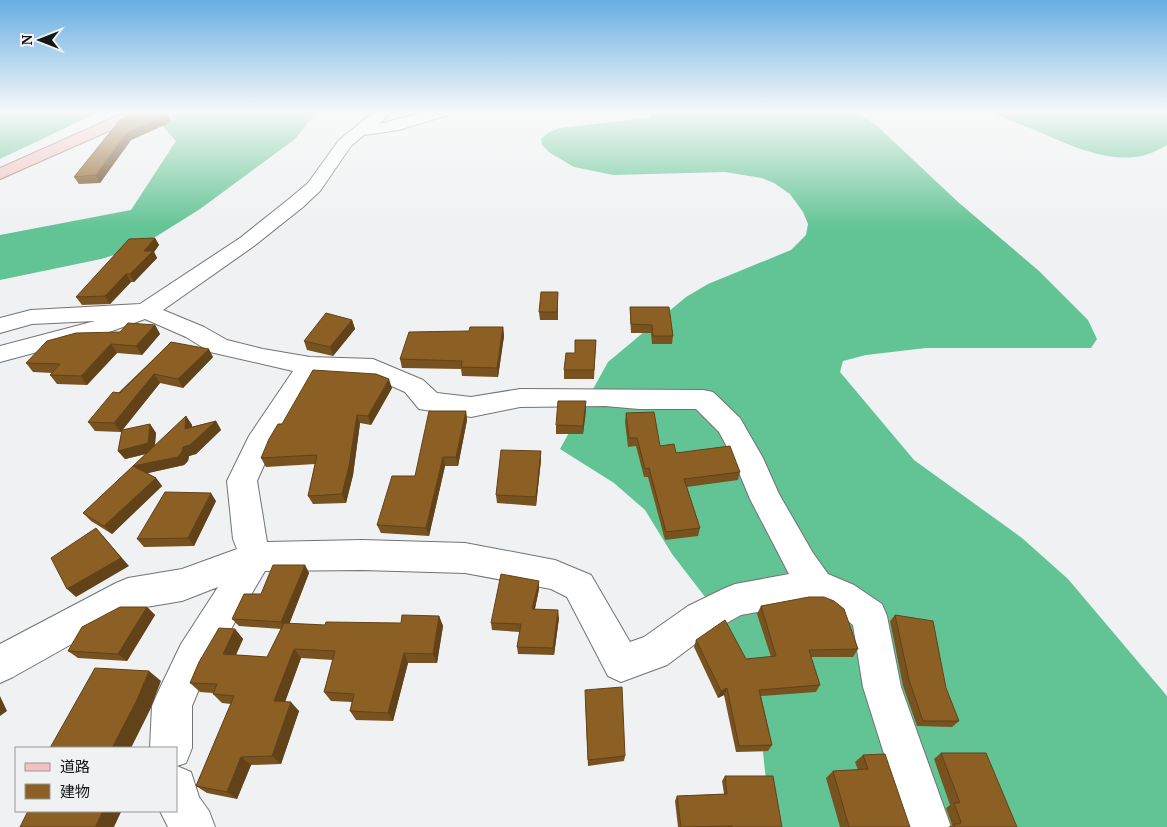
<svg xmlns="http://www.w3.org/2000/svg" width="1167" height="827" viewBox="0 0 1167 827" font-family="'PT Serif','Noto Sans JP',serif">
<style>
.forest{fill:#62c494}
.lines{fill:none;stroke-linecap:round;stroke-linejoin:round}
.minor-casing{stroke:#727374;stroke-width:2}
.major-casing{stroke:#9e6c69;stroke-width:2}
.minor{fill:#fff;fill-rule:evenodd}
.major{fill:#f1c2c0;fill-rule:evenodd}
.wall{fill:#78521f}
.shaded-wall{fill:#624219}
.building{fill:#8c5f24;stroke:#624219}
</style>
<rect width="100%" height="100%" fill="#eff1f2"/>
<path class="forest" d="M 0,112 L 99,112 L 0,159 Z
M 186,112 L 317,112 L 295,139 L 200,209 L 157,236 L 124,252 L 101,259 L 0,280 L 0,235 L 131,210 L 176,141 L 155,118 Z
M 652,112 L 857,112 L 875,124 L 958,202 L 1039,271 L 1088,320 L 1097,339 L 1091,348 L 926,348 L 866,355 L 843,361 L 840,372 L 914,460 L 1022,538 L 1068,579 L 1167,696 L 1167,827 L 771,827 L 759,715 L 722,619 L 672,554 L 645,510 L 614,483 L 560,449 L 608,362 L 686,297 L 708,284 L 791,250 L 806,235 L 808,224 L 803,212 L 790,194 L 774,183 L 762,178 L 725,172 L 613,175 L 574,167 L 550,153 L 542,145 L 541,139 L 549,132 L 560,128 L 649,118 Z
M 992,112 L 1167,112 L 1167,145 C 1156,151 1147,156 1135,157 C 1100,161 1063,142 1032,129 C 1019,124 1005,119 992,112 Z"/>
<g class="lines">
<g class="minor-casing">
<path id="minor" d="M 374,112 L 391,112 L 379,124 L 425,112 L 450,112 L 448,115 L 399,130 L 364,135 L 351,146 L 320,191 L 303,207 L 254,246 L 163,310 L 204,327 L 227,340 L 263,349 L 310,357 L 373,359 L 423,380 L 437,393 L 471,397 L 520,389 L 703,390 L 713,392 L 740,418 L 763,458 L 779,494 L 813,553 L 828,574 L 854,585 L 882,604 L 887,616 L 901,687 L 951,827 L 907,827 L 863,687 L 853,625 L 830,607 L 815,601 L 741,615 L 714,630 L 667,665 L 621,682 L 608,676 L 567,597 L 551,589 L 465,573 L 362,570 L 265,571 L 207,670 L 192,706 L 192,748 L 186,763 L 177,766 L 191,772 L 199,797 L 209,811 L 215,827 L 168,827 L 160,811 L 176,811 L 176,748 L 150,748 L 152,706 L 158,692 L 181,644 L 218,587 L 182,601 L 134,609 L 13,677 L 0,683 L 0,644 L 116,583 L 128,578 L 182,569 L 237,549 L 233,539 L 227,481 L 249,436 L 293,371 L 210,352 L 186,337 L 145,319 L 101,335 L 0,362 L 0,346 L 95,321 L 32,324 L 0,333 L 0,318 L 31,310 L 140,304 L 240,238 L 289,199 L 308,183 L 339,140 ZM 317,375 L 369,376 L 405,392 L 419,409 L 471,417 L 520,407 L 605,406 L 639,409 L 696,409 L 719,432 L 733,458 L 750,499 L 789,574 L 735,584 L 723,589 L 688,606 L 644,637 L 630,642 L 591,575 L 555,560 L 465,543 L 362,540 L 267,542 L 257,481 L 272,447 Z"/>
</g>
<g class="major-casing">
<path id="major" d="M 126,112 L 147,112 L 145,115 L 0,179 L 0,168 Z"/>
</g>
<use href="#minor" class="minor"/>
<use href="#major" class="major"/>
</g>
<path class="wall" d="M 120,120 L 171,122 L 131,140 L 100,183 L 79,184 L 74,177 Z
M 155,238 L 159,245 L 154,252 L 157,258 L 134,282 L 131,282 L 110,304 L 82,305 L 76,297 Z
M 558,300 L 558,320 L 540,320 L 539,312 Z
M 630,307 L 673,336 L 672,344 L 652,344 L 651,333 L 631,333 L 630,315 Z
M 352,320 L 355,329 L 333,356 L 307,350 L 304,341 Z
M 155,325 L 160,334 L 142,355 L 117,353 L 87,385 L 57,384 L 50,375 L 52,373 L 33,372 L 26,363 L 120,332 Z
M 503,327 L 504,336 L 498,377 L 462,376 L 461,369 L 402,368 L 400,359 L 469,331 Z
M 596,340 L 594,379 L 564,379 L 564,370 Z
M 171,342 L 213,357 L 183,388 L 160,383 L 122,430 L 150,424 L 156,433 L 155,446 L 186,416 L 192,425 L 191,427 L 216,421 L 221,430 L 196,454 L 189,456 L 188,461 L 184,465 L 147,473 L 156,478 L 162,486 L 112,534 L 91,521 L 83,513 L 146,454 L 125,459 L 118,451 L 122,431 L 121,432 L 95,431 L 88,422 Z
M 392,388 L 371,425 L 360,423 L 353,475 L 346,503 L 313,504 L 308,496 L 315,464 L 266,467 L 261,458 L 282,424 Z
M 586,410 L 583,434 L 556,434 L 556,425 Z
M 466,411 L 467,420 L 458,466 L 445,466 L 429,536 L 381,533 L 377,525 Z
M 626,413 L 660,446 L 676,453 L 740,472 L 738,480 L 687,487 L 700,528 L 698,536 L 665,540 L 648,477 L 644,477 L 636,446 L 628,447 L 625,422 Z
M 541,451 L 541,460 L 536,506 L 497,503 L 496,495 Z
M 216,501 L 194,546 L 144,547 L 137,539 Z
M 305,565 L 309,573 L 289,624 L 325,625 L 401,623 L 439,616 L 443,626 L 437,663 L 408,663 L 393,721 L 356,720 L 350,711 L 352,702 L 331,701 L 324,692 L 333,660 L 301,658 L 285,702 L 299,711 L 281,764 L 251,765 L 237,799 L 207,793 L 196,786 L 231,704 L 222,703 L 213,694 L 213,693 L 200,692 L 190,683 L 235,629 L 243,639 L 236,655 L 267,657 L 281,629 L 239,626 L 232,619 Z
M 539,589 L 535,609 L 559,618 L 554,655 L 518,654 L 517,647 L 520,632 L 492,630 L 491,623 Z
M 761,606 L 858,649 L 853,657 L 811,657 L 820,685 L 816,692 L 761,696 L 772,745 L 768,751 L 736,752 L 724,695 L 718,698 L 694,647 L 696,640 L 746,659 L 771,657 L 757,614 Z
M 147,607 L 155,615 L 127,661 L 78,658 L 68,651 Z
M 895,615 L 959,721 L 952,727 L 917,726 L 903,686 L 890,621 Z
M 585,697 L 625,756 L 624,761 L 588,766 Z
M 941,753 L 1017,827 L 948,827 L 952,825 L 946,808 L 950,805 L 934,759 Z
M 863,755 L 910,827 L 840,827 L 826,778 L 833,771 L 858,770 L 855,762 Z
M 725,776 L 782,827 L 678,827 L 675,801 L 677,796 L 724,794 L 722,781 Z"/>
<path class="shaded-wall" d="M 168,115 L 171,122 L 131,140 L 100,183 L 96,175 L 127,133 Z
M 155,238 L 159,245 L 154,252 L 157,258 L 134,282 L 130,274 L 144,251 Z
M 126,274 L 131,282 L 110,304 L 105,296 Z
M 352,320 L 355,329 L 333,356 L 330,347 Z
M 155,325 L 160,334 L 142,355 L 136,346 Z
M 503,327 L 504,336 L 498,377 L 497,368 Z
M 111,344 L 117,353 L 87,385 L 81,376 Z
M 209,349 L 213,357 L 183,388 L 178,379 Z
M 154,374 L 160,383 L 121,432 L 114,423 Z
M 389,379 L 392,388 L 371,425 L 368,416 Z
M 586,401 L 586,410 L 583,434 L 583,426 Z
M 466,411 L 467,420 L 458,466 L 456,457 Z
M 357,415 L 360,423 L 353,475 L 346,503 L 342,494 Z
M 186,416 L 192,425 L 191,437 L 185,429 Z
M 216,421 L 221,430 L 196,454 L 189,456 L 188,461 L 184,465 L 140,475 L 133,466 L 183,447 Z
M 150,424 L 156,433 L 154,452 L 125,459 L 118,451 Z
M 541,451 L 541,460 L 536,506 L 536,497 Z
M 443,457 L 445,466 L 429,536 L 426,528 Z
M 156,478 L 162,486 L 112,534 L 104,526 Z
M 211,493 L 216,501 L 194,546 L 188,538 Z
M 96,528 L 129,566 L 76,597 L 67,589 Z
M 305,565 L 309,573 L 287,630 L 281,622 Z
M 539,581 L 539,589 L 533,617 L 532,609 Z
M 147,607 L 155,615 L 127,661 L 118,654 Z
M 558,610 L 559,618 L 554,655 L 553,648 Z
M 439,616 L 443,626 L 437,663 L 433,654 Z
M 235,629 L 243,639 L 232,663 L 223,654 Z
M 294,649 L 301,658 L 282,710 L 274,701 Z
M 404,653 L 408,663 L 393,721 L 388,713 Z
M 149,671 L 161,681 L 150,710 L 131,748 L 112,748 Z
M 727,688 L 724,695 L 718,698 L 721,691 Z
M 0,696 L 7,711 L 0,716 Z
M 291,702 L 299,711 L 281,764 L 272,756 Z
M 241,757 L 251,765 L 237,799 L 227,792 Z
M 103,811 L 118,811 L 121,812 L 114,827 L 95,827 Z"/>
<path class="building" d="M 137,112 L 161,112 L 168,115 L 127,133 L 96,175 L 74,177 L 120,120 Z
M 155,238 L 144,251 L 153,251 L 130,274 L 126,274 L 105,296 L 76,297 L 129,239 Z
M 541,292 L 558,292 L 557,312 L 539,312 Z
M 630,307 L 669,307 L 673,336 L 653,336 L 652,325 L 631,324 Z
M 326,313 L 352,320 L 330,347 L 304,341 Z
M 128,323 L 155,325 L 136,346 L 111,344 L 81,376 L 50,375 L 60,364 L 26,363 L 47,341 L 76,333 L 120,332 Z
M 470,327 L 503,327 L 497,368 L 461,367 L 462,361 L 400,359 L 409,332 L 469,331 Z
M 575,340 L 596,340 L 594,370 L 564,370 L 566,353 L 575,353 Z
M 171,342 L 209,349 L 178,379 L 154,374 L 114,423 L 88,422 L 113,392 L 120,393 Z
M 313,370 L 376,374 L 389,379 L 368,416 L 357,415 L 349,466 L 342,494 L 308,496 L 317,455 L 261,458 L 269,439 L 278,424 L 282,424 Z
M 558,401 L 586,401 L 583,426 L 556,425 Z
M 429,411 L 466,411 L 456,457 L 443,457 L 426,528 L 377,525 L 392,476 L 415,476 Z
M 654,412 L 660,446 L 674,444 L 676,453 L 730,446 L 740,472 L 684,479 L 700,528 L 666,532 L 649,468 L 645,469 L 637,438 L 629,438 L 626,413 Z
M 186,416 L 185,429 L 216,421 L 190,445 L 183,447 L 182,452 L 178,457 L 133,466 Z
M 150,424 L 148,443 L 118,451 L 122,430 Z
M 501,450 L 541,451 L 536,497 L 496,495 Z
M 133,466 L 156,478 L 104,526 L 83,513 Z
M 165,492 L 211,493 L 188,538 L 137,539 Z
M 96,528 L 121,558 L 67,589 L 51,558 Z
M 273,565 L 305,565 L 281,622 L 232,619 L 244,594 L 261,594 Z
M 501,574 L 539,581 L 532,609 L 558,610 L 553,648 L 517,647 L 521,624 L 491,623 Z
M 809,597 L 824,597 L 834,601 L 844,609 L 858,649 L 809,650 L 820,685 L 759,690 L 772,745 L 739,746 L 727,688 L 721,691 L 696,640 L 725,620 L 746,659 L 776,656 L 761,606 Z
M 120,607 L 147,607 L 118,654 L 68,651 L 82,627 Z
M 402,615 L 439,616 L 433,654 L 404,653 L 388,713 L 350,711 L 354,694 L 324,692 L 335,651 L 294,649 L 274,701 L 291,702 L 272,756 L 241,757 L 227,792 L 196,786 L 234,696 L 213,694 L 217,684 L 190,683 L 199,662 L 219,628 L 235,629 L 223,654 L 267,657 L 284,623 L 325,625 L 326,622 L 401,623 Z
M 895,615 L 933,621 L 946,688 L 959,721 L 923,721 L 909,680 Z
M 95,668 L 149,671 L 137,700 L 112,748 L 50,748 Z
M 622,687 L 625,756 L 588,760 L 585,690 Z
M 941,753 L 986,753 L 1017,827 L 955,827 L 954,824 L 960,824 L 961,822 L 954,803 L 960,803 Z
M 885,754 L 910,827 L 849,827 L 833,771 L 868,769 L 863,755 Z
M 725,776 L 773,776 L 782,827 L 732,827 L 732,826 L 681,827 L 677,796 L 727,794 Z
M 28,811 L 103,811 L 95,827 L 20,827 Z"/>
<linearGradient id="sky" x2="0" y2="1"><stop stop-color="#68aee3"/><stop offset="0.49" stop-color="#f8f9f9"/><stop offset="1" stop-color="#f8f9f9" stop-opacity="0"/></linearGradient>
<rect width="1167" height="228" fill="url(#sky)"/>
<rect x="15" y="747" width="162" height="65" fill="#eff1f2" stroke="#98999a"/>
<rect x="25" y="763" width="25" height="8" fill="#f1c2c0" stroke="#98999a"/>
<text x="60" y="772" font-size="15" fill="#151616">道路</text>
<rect x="25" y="784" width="25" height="15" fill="#8c5f24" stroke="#98999a"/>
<text x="60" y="797" font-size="15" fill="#151616">建物</text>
<g transform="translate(40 40) rotate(270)" stroke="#eff1f2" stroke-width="4" paint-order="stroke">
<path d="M0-4L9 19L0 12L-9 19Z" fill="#151616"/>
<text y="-8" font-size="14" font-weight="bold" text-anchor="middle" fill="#151616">N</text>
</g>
</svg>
